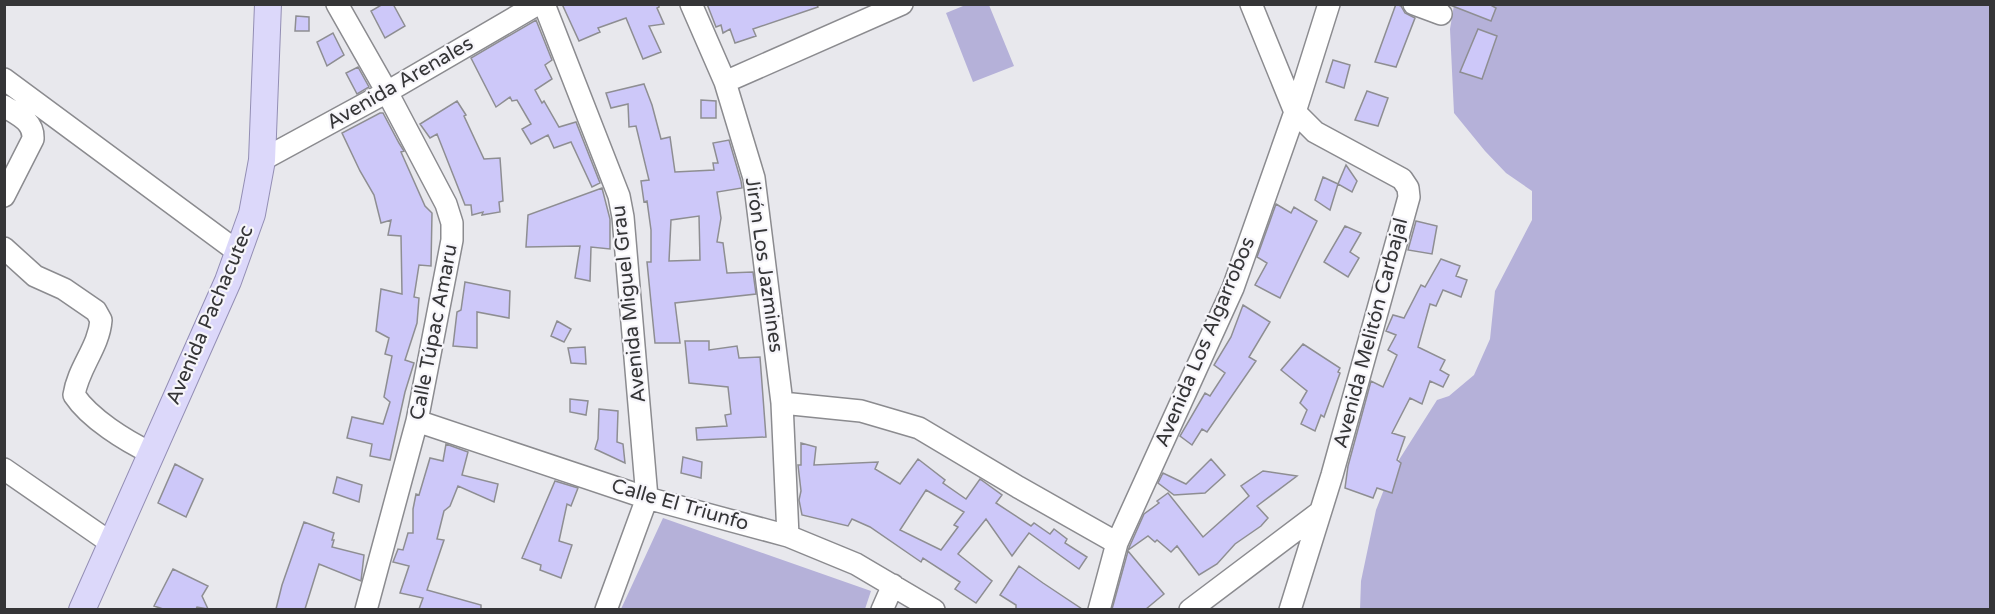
<svg xmlns="http://www.w3.org/2000/svg" width="1995" height="614" viewBox="0 0 1995 614" font-family="'Varela Round',sans-serif">
<style>
.green{fill:#b5b1d9}
.building{fill:#cdc8f9;stroke:#8e8e92;stroke-width:1.5;fill-rule:evenodd}
.lines{fill:none;stroke-linecap:round;stroke-linejoin:round}
.minor-casing{stroke:#8b8b8f;stroke-width:24}
.major-casing{stroke:#938eb4;stroke-width:28}
.minor{stroke:#fff;stroke-width:21}
.major{stroke:#dcd8fa;stroke-width:26}
.labels{text-anchor:middle;dominant-baseline:central;stroke-width:4.5;stroke-linejoin:round;paint-order:stroke}
.street-label{font-size:20px;fill:#353537;stroke:#f6f5fa}
</style>
<rect width="100%" height="100%" fill="#e8e8ed"/>
<path class="green" d="M 968,4 L 989,5 L 1014,66 L 973,82 L 946,13 Z
M 1454,5 L 1990,5 L 1990,609 L 1360,610 L 1361,581 L 1376,510 L 1390,474 L 1437,400 L 1449,396 L 1474,375 L 1490,339 L 1495,291 L 1532,220 L 1532,191 L 1506,173 L 1485,151 L 1454,113 L 1450,29 Z
M 663,518 L 871,591 L 865,609 L 621,609 Z"/>
<path class="building" d="M 383,4 L 393,4 L 405,26 L 385,38 L 371,11 Z
M 562,4 L 659,4 L 659,7 L 657,8 L 664,24 L 649,26 L 661,52 L 643,59 L 626,18 L 598,28 L 600,32 L 579,41 Z
M 707,4 L 817,4 L 818,7 L 753,29 L 756,36 L 735,43 L 730,29 L 723,33 L 721,25 L 716,27 Z
M 1396,4 L 1401,6 L 1405,13 L 1415,18 L 1396,67 L 1375,62 Z
M 1489,4 L 1496,8 L 1491,21 L 1450,5 Z
M 296,16 L 309,17 L 309,31 L 295,31 Z
M 536,20 L 552,60 L 545,65 L 552,79 L 535,90 L 542,103 L 544,101 L 559,127 L 576,122 L 600,183 L 592,187 L 571,142 L 554,148 L 548,135 L 531,144 L 522,129 L 531,124 L 517,100 L 512,101 L 510,97 L 496,107 L 471,58 Z
M 1478,29 L 1497,36 L 1482,79 L 1460,72 Z
M 333,33 L 344,55 L 327,66 L 317,42 Z
M 1333,60 L 1350,65 L 1344,88 L 1326,82 Z
M 358,67 L 369,87 L 357,94 L 346,73 Z
M 644,84 L 652,105 L 661,139 L 670,137 L 675,172 L 714,170 L 713,163 L 718,163 L 713,143 L 729,140 L 741,181 L 742,188 L 717,192 L 721,218 L 717,242 L 723,243 L 727,273 L 753,272 L 756,294 L 675,303 L 680,343 L 655,343 L 647,262 L 651,262 L 651,230 L 647,201 L 644,202 L 641,181 L 649,180 L 636,126 L 629,127 L 628,104 L 611,108 L 606,93 ZM 699,216 L 700,260 L 669,261 L 671,220 Z
M 1367,91 L 1388,98 L 1378,126 L 1355,120 Z
M 701,100 L 716,101 L 716,118 L 701,118 Z
M 457,101 L 466,115 L 464,116 L 484,159 L 500,158 L 503,201 L 499,202 L 500,212 L 482,215 L 483,212 L 472,215 L 471,205 L 465,205 L 437,134 L 430,138 L 420,124 Z
M 380,113 L 383,113 L 399,143 L 404,151 L 401,152 L 425,206 L 432,213 L 431,266 L 419,265 L 414,297 L 419,298 L 417,323 L 405,360 L 414,363 L 405,392 L 390,460 L 370,456 L 372,444 L 347,438 L 352,417 L 383,424 L 390,402 L 384,397 L 392,356 L 385,354 L 389,338 L 376,331 L 381,289 L 402,294 L 401,236 L 388,235 L 391,220 L 381,223 L 374,195 L 360,171 L 342,133 Z
M 1346,165 L 1357,181 L 1352,192 L 1338,184 Z
M 1323,177 L 1338,184 L 1330,210 L 1315,200 Z
M 602,188 L 610,219 L 610,249 L 591,247 L 590,281 L 575,278 L 580,246 L 526,247 L 528,215 Z
M 1276,204 L 1291,213 L 1294,207 L 1317,221 L 1280,298 L 1255,285 L 1267,263 L 1257,257 Z
M 1416,221 L 1437,226 L 1432,254 L 1408,250 Z
M 1345,226 L 1361,233 L 1350,252 L 1359,258 L 1348,277 L 1324,262 Z
M 1441,259 L 1460,266 L 1456,276 L 1467,280 L 1461,297 L 1443,290 L 1436,306 L 1430,304 L 1418,347 L 1445,360 L 1440,370 L 1449,375 L 1443,387 L 1430,381 L 1422,404 L 1410,398 L 1392,433 L 1405,437 L 1397,460 L 1401,463 L 1392,493 L 1377,488 L 1373,498 L 1345,488 L 1348,466 L 1371,381 L 1383,387 L 1397,355 L 1388,350 L 1396,335 L 1386,331 L 1393,315 L 1404,318 L 1421,285 L 1425,287 Z
M 465,282 L 510,291 L 509,318 L 477,312 L 477,348 L 453,346 L 457,312 L 461,310 Z
M 1243,305 L 1270,322 L 1249,357 L 1256,361 L 1207,432 L 1202,429 L 1192,445 L 1180,436 L 1205,393 L 1210,396 L 1225,373 L 1214,365 L 1231,337 Z
M 557,321 L 571,329 L 564,342 L 551,336 Z
M 685,341 L 709,341 L 709,350 L 737,346 L 739,358 L 760,357 L 766,437 L 697,440 L 696,428 L 727,426 L 725,415 L 731,414 L 728,387 L 689,383 Z
M 1303,344 L 1340,368 L 1338,372 L 1340,373 L 1324,417 L 1321,415 L 1315,431 L 1301,424 L 1307,410 L 1300,403 L 1307,391 L 1281,370 Z
M 585,347 L 586,364 L 571,363 L 568,348 Z
M 570,399 L 588,401 L 586,415 L 570,412 Z
M 599,409 L 618,411 L 617,442 L 623,444 L 625,463 L 595,449 L 598,439 Z
M 801,443 L 816,447 L 814,465 L 878,462 L 875,469 L 900,484 L 918,459 L 945,480 L 943,483 L 966,499 L 980,479 L 1002,495 L 996,503 L 1031,526 L 1034,523 L 1050,534 L 1054,529 L 1067,539 L 1065,543 L 1087,557 L 1079,569 L 1029,533 L 1012,556 L 986,519 L 958,554 L 992,581 L 976,603 L 955,589 L 960,582 L 923,558 L 921,562 L 870,527 L 852,519 L 848,526 L 802,515 L 799,500 L 801,491 L 798,465 L 801,465 ZM 926,490 L 964,512 L 954,525 L 958,527 L 941,550 L 900,530 Z
M 446,444 L 468,452 L 462,475 L 498,484 L 494,502 L 458,486 L 450,506 L 444,511 L 437,539 L 444,540 L 427,590 L 481,605 L 481,609 L 419,609 L 423,598 L 400,593 L 409,566 L 393,562 L 398,549 L 403,550 L 408,533 L 413,533 L 413,509 L 416,494 L 419,495 L 430,458 L 443,461 Z
M 683,457 L 702,462 L 701,478 L 681,473 Z
M 1211,459 L 1225,475 L 1205,493 L 1174,495 L 1158,483 L 1163,473 L 1186,484 Z
M 175,464 L 203,479 L 186,517 L 158,503 Z
M 1263,471 L 1297,476 L 1257,506 L 1268,518 L 1261,526 L 1235,544 L 1217,564 L 1199,575 L 1177,546 L 1171,552 L 1157,540 L 1155,542 L 1148,536 L 1128,550 L 1144,514 L 1159,503 L 1157,501 L 1168,493 L 1203,537 L 1249,496 L 1241,486 Z
M 337,477 L 362,485 L 359,502 L 333,493 Z
M 555,481 L 578,488 L 571,506 L 567,504 L 559,541 L 572,545 L 561,578 L 540,570 L 541,565 L 522,558 Z
M 304,522 L 334,533 L 332,540 L 334,540 L 332,547 L 364,555 L 361,581 L 319,564 L 305,609 L 276,609 L 282,585 Z
M 1128,551 L 1164,594 L 1146,609 L 1112,609 Z
M 1019,566 L 1043,583 L 1082,609 L 1016,609 L 1016,605 L 1000,595 Z
M 173,569 L 208,586 L 202,596 L 208,609 L 197,607 L 196,609 L 163,609 L 154,606 Z"/>
<g class="lines">
<g class="minor-casing">
<path id="minor" d="M 337,4 L 387,92 L 446,204 L 452,223 L 452,240 L 417,421 L 366,610
M 544,4 L 619,196 L 623,217 L 647,498 L 606,610
M 691,4 L 725,82 L 754,178 L 782,403 L 788,536
M 1251,4 L 1295,112 L 1315,132 L 1402,179 L 1408,188 L 1409,197 L 1332,475 L 1290,610
M 1414,4 L 1441,14
M 4,79 L 238,252
M 725,82 L 902,4
M 4,106 C 18,115 34,121 33,139 L 4,196
M 262,160 L 387,92 L 538,4
M 4,248 L 35,276 L 64,289 L 96,311 L 101,320 C 99,347 78,368 74,395 C 90,419 126,441 151,453
M 782,403 L 861,411 L 919,428 L 1018,487 L 1117,543
M 417,421 L 647,498 L 788,536 L 856,564 L 934,610
M 4,469 L 111,543
M 882,610 L 893,585
M 1099,610 L 1117,543 L 1233,288 L 1295,112 L 1329,4
M 1190,610 L 1320,512"/>
</g>
<g class="major-casing">
<path id="major" d="M 82,610 L 228,281 L 252,214 L 262,160 L 268,4"/>
</g>
<use href="#minor" class="minor"/>
<use href="#major" class="major"/>
</g>
<g class="labels">
<g class="street-label">
<text transform="translate(400 83) rotate(-30)">Avenida Arenales</text>
<text transform="translate(764 265) rotate(82)">Jirón Los Jazmines</text>
<text transform="translate(629 304) rotate(-96)">Avenida Miguel Grau</text>
<text transform="translate(210 315) rotate(-67)">Avenida Pachacutec</text>
<text transform="translate(434 332) rotate(-79)">Calle Túpac Amaru</text>
<text transform="translate(1371 333) rotate(-75)">Avenida Melitón Carbajal</text>
<text transform="translate(1205 342) rotate(-67)">Avenida Los Algarrobos</text>
<text transform="translate(680 505) rotate(16)">Calle El Triunfo</text>
</g>
</g>
<rect width="1995" height="614" fill="none" stroke="#353537" stroke-width="12"/>
</svg>
